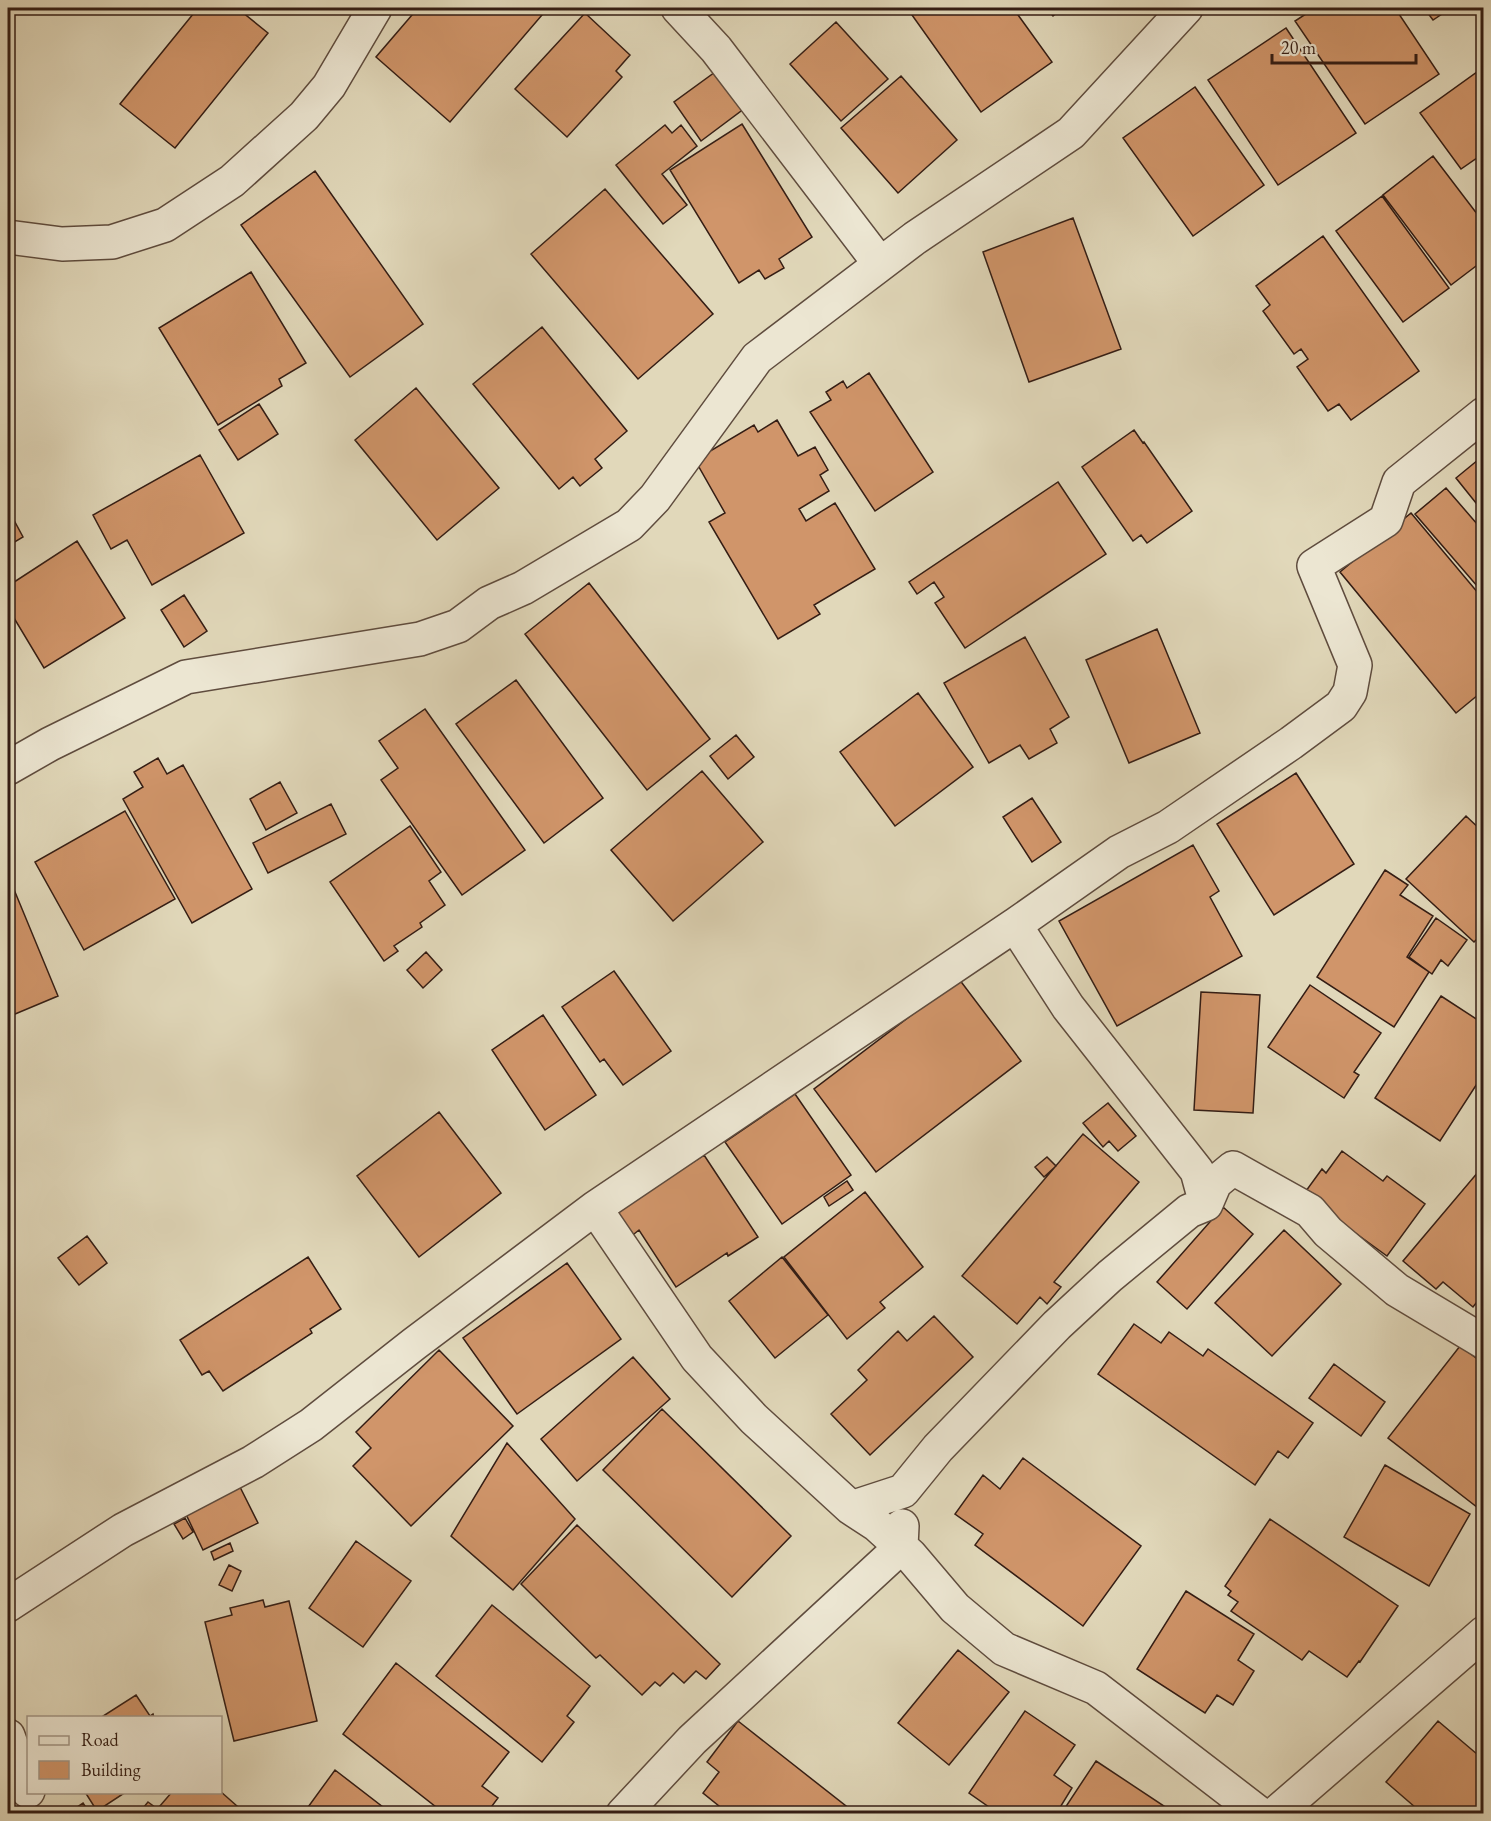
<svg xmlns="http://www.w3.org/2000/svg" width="1491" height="1821" viewBox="0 0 1491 1821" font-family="'EB Garamond',serif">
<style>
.building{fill:#d0956a;stroke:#341d14;stroke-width:1.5}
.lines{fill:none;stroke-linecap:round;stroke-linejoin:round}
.street-casing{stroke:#5f4c3e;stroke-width:36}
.street{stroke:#ece6d2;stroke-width:33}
</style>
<rect width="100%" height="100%" fill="#e1d8ba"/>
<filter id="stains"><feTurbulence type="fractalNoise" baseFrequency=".00333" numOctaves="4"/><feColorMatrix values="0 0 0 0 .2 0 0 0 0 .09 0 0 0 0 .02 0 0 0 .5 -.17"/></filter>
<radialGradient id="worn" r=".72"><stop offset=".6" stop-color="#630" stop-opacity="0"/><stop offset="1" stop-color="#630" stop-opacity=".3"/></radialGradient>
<path class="building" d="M 8,8 L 19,8 L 8,25 Z
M 198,8 L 237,8 L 268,33 L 175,148 L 120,104 Z
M 418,8 L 548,8 L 450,122 L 376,57 Z
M 907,8 L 1013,8 L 1052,62 L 981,112 Z
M 1046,8 L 1062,8 L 1053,16 Z
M 1315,8 L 1395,8 L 1439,74 L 1365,124 L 1295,21 Z
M 1424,8 L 1451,8 L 1433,20 Z
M 585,13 L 630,55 L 616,71 L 622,77 L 567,137 L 515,89 Z
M 836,22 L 888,79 L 841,121 L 790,64 Z
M 1286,28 L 1356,133 L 1278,185 L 1208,80 Z
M 722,67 L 749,105 L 701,141 L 674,102 Z
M 1484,67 L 1484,153 L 1461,169 L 1420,113 Z
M 901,76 L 957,140 L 898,193 L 841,128 Z
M 1195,87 L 1264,185 L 1193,236 L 1123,138 Z
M 742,124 L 812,237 L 779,259 L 784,268 L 765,279 L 759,270 L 739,283 L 670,170 Z
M 665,125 L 672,133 L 681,125 L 697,146 L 662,174 L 687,205 L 663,224 L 616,165 Z
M 1433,156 L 1484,223 L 1484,260 L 1451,285 L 1383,195 Z
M 315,171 L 423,324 L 350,377 L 241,225 Z
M 605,189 L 713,314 L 638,379 L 531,254 Z
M 1382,196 L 1449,288 L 1403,322 L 1336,231 Z
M 1073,218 L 1121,349 L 1029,382 L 983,252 Z
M 1323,236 L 1419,371 L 1351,420 L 1339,404 L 1328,411 L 1297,367 L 1308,359 L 1301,349 L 1294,354 L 1263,311 L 1270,305 L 1256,286 Z
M 251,272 L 306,363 L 279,379 L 282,386 L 218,425 L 159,328 Z
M 542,327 L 627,431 L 595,459 L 602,468 L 580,486 L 573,477 L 559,489 L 473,384 Z
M 869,373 L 933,472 L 875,511 L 810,412 L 831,400 L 826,392 L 843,381 L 847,388 Z
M 416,388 L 499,488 L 437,540 L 355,440 Z
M 259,404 L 278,434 L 238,460 L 219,430 Z
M 777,420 L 798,456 L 815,447 L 828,470 L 820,475 L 829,491 L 799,509 L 806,521 L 835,503 L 875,569 L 814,605 L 820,614 L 778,639 L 709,522 L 725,513 L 695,460 L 754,425 L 758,432 Z
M 1134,430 L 1143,443 L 1144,442 L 1192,511 L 1147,543 L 1141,535 L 1133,541 L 1082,467 Z
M 200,455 L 244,533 L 152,585 L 127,540 L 111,549 L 93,515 Z
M 1484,455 L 1484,513 L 1456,478 Z
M 1058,482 L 1106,554 L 965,648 L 935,603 L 944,597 L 934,582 L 917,594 L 909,582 Z
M 1446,488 L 1484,532 L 1484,594 L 1415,514 Z
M 8,509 L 23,537 L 8,546 Z
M 1411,513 L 1484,600 L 1484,690 L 1456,713 L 1340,572 Z
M 77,541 L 125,618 L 44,668 L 8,608 L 8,586 Z
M 589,583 L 710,739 L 647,790 L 525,634 Z
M 184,595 L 207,631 L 184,647 L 161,610 Z
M 1157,629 L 1200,733 L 1129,763 L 1086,660 Z
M 1025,637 L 1069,717 L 1050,729 L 1057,743 L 1029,759 L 1020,745 L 989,763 L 944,683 Z
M 516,680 L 603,798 L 544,843 L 456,724 Z
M 918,693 L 973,767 L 895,826 L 840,752 Z
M 425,709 L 525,850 L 462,895 L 381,780 L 398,768 L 379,741 Z
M 736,735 L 754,757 L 728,779 L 710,756 Z
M 158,758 L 167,774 L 183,765 L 252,889 L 192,923 L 123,799 L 143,787 L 134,772 Z
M 702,771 L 763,842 L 673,921 L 611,850 Z
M 1296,773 L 1354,864 L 1274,915 L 1217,824 Z
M 280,782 L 297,813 L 266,830 L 250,799 Z
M 1032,798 L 1061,842 L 1032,862 L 1003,817 Z
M 331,804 L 346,834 L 268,873 L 253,843 Z
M 125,811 L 175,899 L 84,950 L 35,862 Z
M 1466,816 L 1484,833 L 1484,932 L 1474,942 L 1406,879 Z
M 410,826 L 441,872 L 429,881 L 445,905 L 420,923 L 422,927 L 394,946 L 398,951 L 384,961 L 330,882 Z
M 1193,845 L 1219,891 L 1210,897 L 1242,956 L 1117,1026 L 1059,921 Z
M 1385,870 L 1408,885 L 1400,895 L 1433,916 L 1407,957 L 1429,972 L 1394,1027 L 1317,977 Z
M 8,875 L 58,996 L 8,1017 Z
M 1436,918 L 1467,940 L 1448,966 L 1441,960 L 1432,974 L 1409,957 Z
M 426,952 L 442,970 L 423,988 L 407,970 Z
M 614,971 L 671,1051 L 623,1085 L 604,1059 L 600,1062 L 562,1007 Z
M 959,979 L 1021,1061 L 876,1172 L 814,1089 Z
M 1310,985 L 1381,1033 L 1354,1072 L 1359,1075 L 1344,1098 L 1268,1047 Z
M 1201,992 L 1260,995 L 1253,1113 L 1194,1110 Z
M 1441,996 L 1484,1024 L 1484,1073 L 1440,1141 L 1375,1098 Z
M 543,1015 L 596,1095 L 545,1130 L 492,1050 Z
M 795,1094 L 851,1175 L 782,1224 L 725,1142 Z
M 1108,1103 L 1136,1136 L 1118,1151 L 1109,1141 L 1103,1147 L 1083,1123 Z
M 439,1112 L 501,1193 L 419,1257 L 357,1176 Z
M 1083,1134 L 1139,1182 L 1054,1282 L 1061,1287 L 1047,1304 L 1040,1297 L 1017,1324 L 962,1276 Z
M 1342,1151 L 1383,1181 L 1387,1176 L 1425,1204 L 1387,1256 L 1303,1195 L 1322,1169 L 1326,1173 Z
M 704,1155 L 758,1237 L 728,1256 L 727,1253 L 676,1287 L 639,1230 L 629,1238 L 606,1204 L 679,1171 Z
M 1047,1157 L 1056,1166 L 1044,1177 L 1035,1167 Z
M 1484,1165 L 1484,1293 L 1473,1307 L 1443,1282 L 1436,1289 L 1403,1261 Z
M 847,1181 L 853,1190 L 829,1206 L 824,1197 Z
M 865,1192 L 923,1267 L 880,1302 L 885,1308 L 847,1339 L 784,1257 Z
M 1223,1207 L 1253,1234 L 1187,1309 L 1157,1282 Z
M 1284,1230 L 1341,1284 L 1272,1356 L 1215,1303 Z
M 87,1236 L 107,1263 L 79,1285 L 58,1258 Z
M 308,1257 L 341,1309 L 310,1329 L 312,1333 L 223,1391 L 209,1371 L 202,1375 L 180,1340 Z
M 782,1257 L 828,1315 L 775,1358 L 729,1301 Z
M 567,1263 L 621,1339 L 517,1414 L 463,1338 Z
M 934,1316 L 973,1357 L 870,1455 L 831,1414 L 867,1380 L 858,1370 L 898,1331 L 907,1341 Z
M 1134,1324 L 1161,1343 L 1169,1332 L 1203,1356 L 1208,1349 L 1313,1423 L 1288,1458 L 1278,1451 L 1255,1485 L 1098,1374 Z
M 1460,1346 L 1484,1364 L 1482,1511 L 1388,1438 Z
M 439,1350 L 513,1426 L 411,1526 L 353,1466 L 371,1448 L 356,1432 Z
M 633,1357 L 670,1399 L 577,1481 L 541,1439 Z
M 1334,1364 L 1385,1402 L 1361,1436 L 1309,1398 Z
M 662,1409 L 791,1536 L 732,1597 L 603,1470 Z
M 507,1443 L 575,1519 L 513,1590 L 451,1536 Z
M 1023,1458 L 1141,1546 L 1083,1626 L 975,1545 L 983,1534 L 955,1514 L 983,1475 L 1000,1489 Z
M 1385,1465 L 1470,1514 L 1429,1586 L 1344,1537 Z
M 237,1481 L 258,1523 L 203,1550 L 183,1508 Z
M 185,1518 L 193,1532 L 183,1539 L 174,1524 Z
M 1270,1519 L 1398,1606 L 1360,1662 L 1359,1661 L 1347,1677 L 1309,1651 L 1302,1660 L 1231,1611 L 1238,1602 L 1228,1595 L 1231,1591 L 1225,1586 Z
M 577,1525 L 720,1664 L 706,1679 L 696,1671 L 684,1683 L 673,1673 L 660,1686 L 655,1682 L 642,1695 L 600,1655 L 596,1658 L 521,1584 Z
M 356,1541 L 411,1581 L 363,1647 L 309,1608 Z
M 230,1543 L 233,1551 L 214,1560 L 211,1552 Z
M 229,1565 L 241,1571 L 232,1591 L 219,1585 Z
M 1186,1591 L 1254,1634 L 1238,1660 L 1254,1671 L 1233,1705 L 1217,1695 L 1205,1713 L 1137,1669 Z
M 263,1600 L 265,1607 L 289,1601 L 317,1721 L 234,1741 L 205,1622 L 232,1615 L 230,1608 Z
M 492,1605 L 590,1686 L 567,1716 L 574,1722 L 542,1762 L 436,1676 Z
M 958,1650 L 1009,1692 L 949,1765 L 898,1723 Z
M 396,1663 L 509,1752 L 482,1786 L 498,1798 L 486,1814 L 463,1814 L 455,1807 L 450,1814 L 445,1814 L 343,1734 Z
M 136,1695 L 150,1716 L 153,1714 L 154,1718 L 100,1718 Z
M 1025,1711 L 1075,1745 L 1054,1775 L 1072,1788 L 1056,1814 L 999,1814 L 969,1793 Z
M 738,1721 L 846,1806 L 841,1814 L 729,1814 L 703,1793 L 719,1772 L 707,1762 Z
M 1438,1721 L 1484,1760 L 1484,1814 L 1423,1814 L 1386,1782 Z
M 1096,1761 L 1176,1814 L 1061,1814 Z
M 335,1770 L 392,1814 L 303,1814 Z
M 220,1791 L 246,1814 L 153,1814 L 172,1792 Z
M 85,1792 L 126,1792 L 97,1811 Z
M 148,1802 L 156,1808 L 151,1814 L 138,1814 Z
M 83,1803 L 90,1814 L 67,1814 Z
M 651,1803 L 664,1814 L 644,1814 Z"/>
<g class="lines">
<g class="street-casing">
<path id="street" d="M 678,8 L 716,49 L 880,264
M 8,237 L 62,244 L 112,242 L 165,225 L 232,181 L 304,116 L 329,86 L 375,8
M 8,768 L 50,744 L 186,677 L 420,639 L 458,626 L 489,603 L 523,588 L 629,525 L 655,498 L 757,358 L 915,238 L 1071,133 L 1186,8
M 1206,1204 L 1197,1171 L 1068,1007 L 1015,925 L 1119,852 L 1168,827 L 1291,743 L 1341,706 L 1350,692 L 1355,665 L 1314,566 L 1386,520 L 1399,482 L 1484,414
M 595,1208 L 697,1358 L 754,1419 L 851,1508 L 877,1525 L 910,1555 L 955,1608 L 1004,1649 L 1096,1688 L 1260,1814
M 851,1508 L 903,1491 L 938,1448 L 1057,1325 L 1110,1276 L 1189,1211 L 1206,1204 L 1215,1183 L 1233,1168 L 1310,1211 L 1328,1232 L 1397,1290 L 1484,1342
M 8,1605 L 123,1530 L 253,1462 L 311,1425 L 414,1344 L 595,1208 L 1015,925
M 8,1736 L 28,1791
M 623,1814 L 692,1740 L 901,1547 L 902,1526
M 1275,1814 L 1484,1633"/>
</g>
<use href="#street" class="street"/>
</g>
<rect width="1491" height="1821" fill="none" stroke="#e1d8ba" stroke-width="30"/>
<rect x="9" y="9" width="1473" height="1803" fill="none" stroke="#341d14" stroke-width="3"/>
<rect x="15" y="15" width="1461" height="1791" fill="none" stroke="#341d14" stroke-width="1.5"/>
<rect x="27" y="1716" width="195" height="78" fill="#ece6d2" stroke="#a29686" stroke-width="1.5"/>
<rect x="39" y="1736" width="30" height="9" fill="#ece6d2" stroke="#a29686" stroke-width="1.5"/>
<text x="81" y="1746" font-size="18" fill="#341d14">Road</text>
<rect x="39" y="1761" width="30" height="18" fill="#d0956a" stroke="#a29686" stroke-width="1.5"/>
<text x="81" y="1776" font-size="18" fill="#341d14">Building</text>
<path d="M1272 54v9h144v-9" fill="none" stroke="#341d14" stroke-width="3"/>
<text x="1281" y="54" font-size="18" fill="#341d14" stroke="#ece6d2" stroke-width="4.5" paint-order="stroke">20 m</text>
<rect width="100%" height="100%" filter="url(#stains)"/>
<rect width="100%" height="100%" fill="url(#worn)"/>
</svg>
